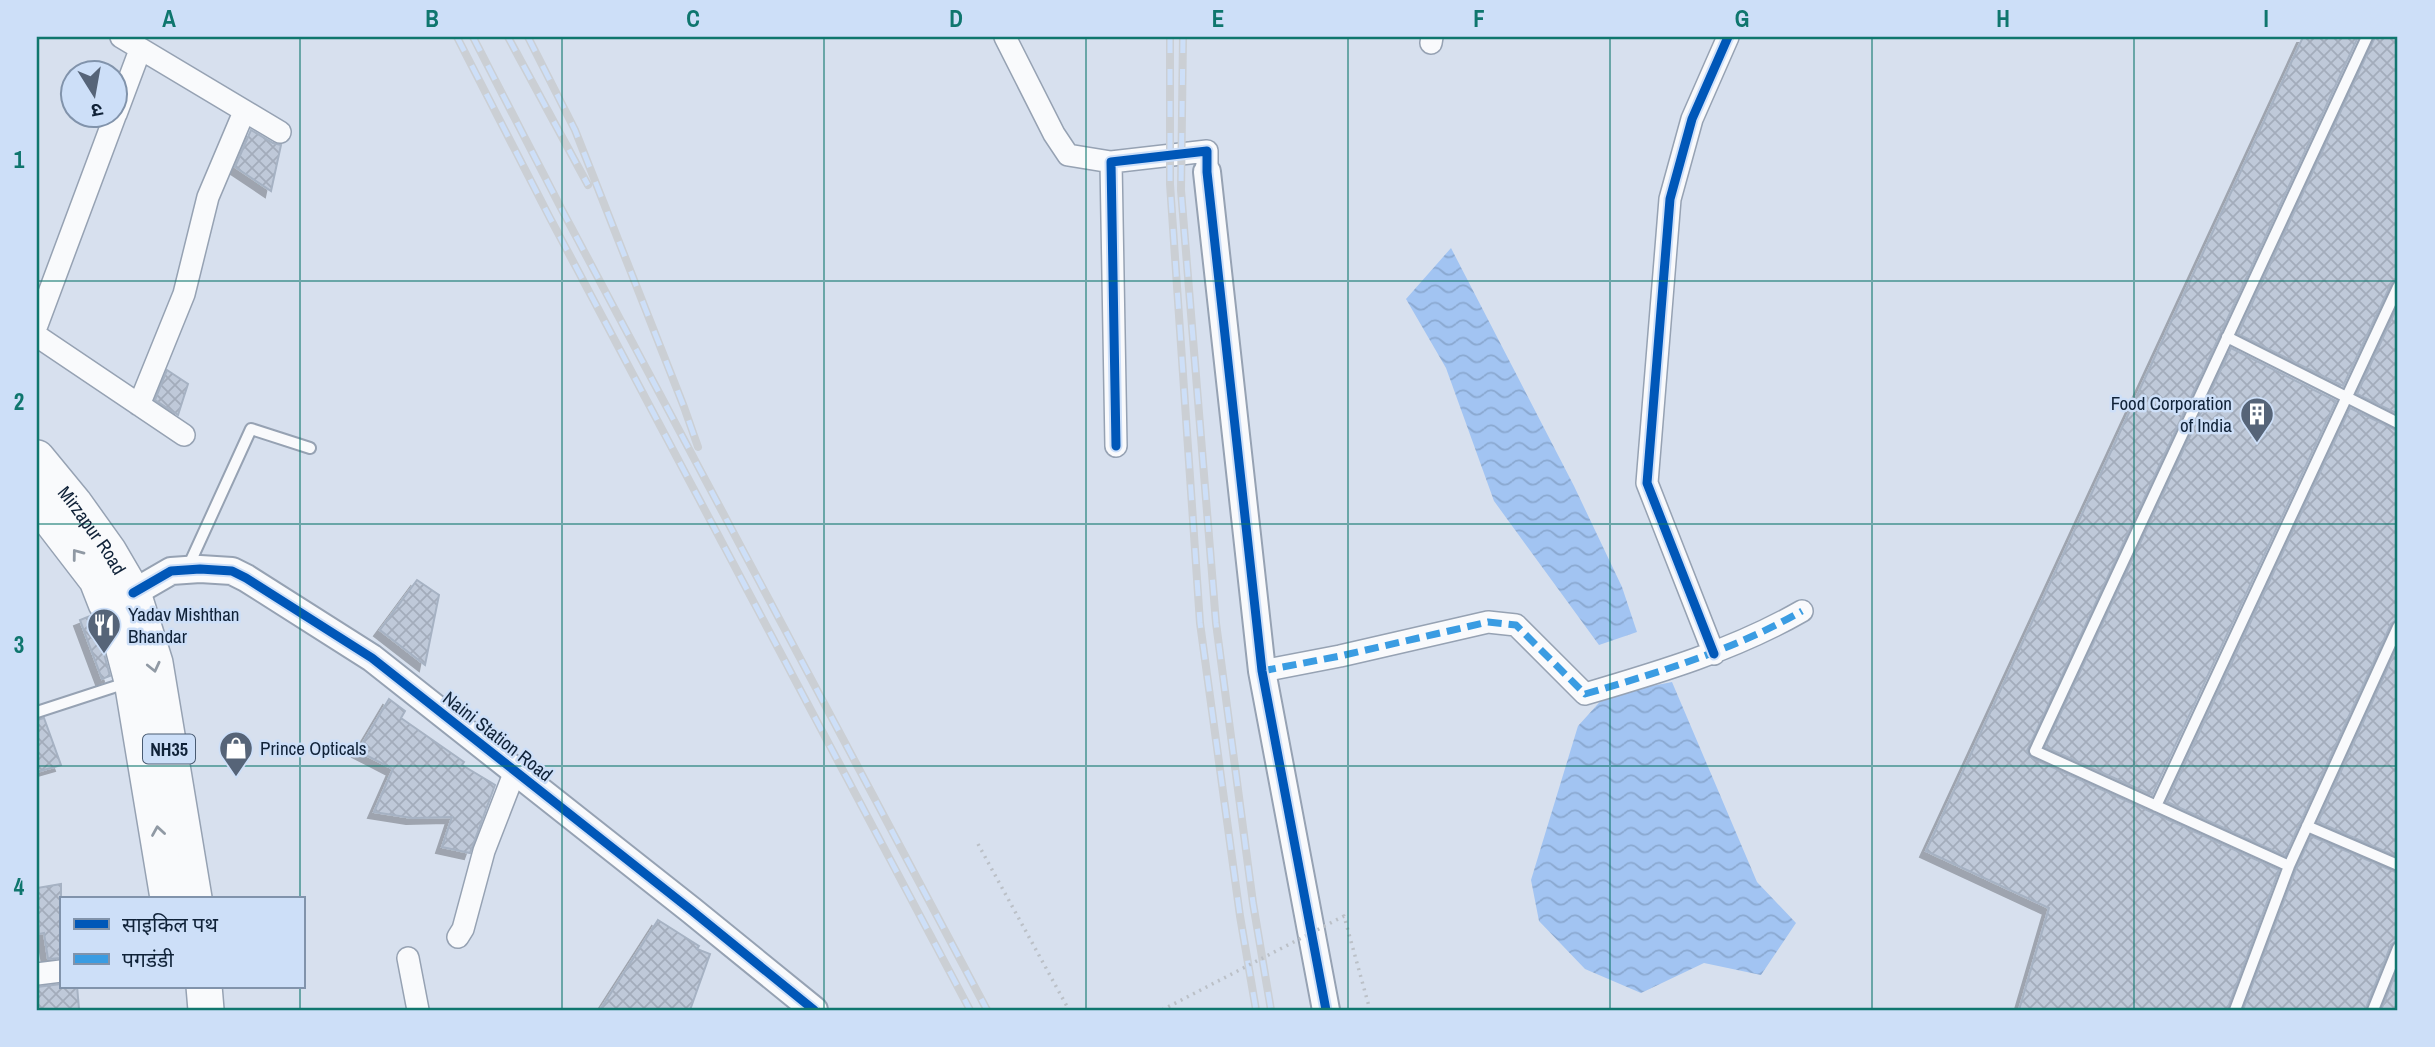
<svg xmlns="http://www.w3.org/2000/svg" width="2435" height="1047" viewBox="0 0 2435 1047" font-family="'Archivo Narrow','Noto Sans Devanagari',sans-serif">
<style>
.water{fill:url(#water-waves)}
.building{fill:url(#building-cross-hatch);stroke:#a6b2c3;stroke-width:2;filter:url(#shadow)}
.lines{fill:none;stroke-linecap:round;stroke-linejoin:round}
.service-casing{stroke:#96a2b3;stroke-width:14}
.minor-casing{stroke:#96a2b3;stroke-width:24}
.tertiary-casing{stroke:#96a2b3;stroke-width:30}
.trunk-casing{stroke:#96a2b3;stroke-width:38}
.path{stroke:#bbc0c7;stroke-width:3.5;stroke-dasharray:2 5;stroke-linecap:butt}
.service{stroke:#f9fafc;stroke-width:10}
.minor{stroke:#f9fafc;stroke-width:21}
.tertiary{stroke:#f9fafc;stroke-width:26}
.trunk{stroke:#f9fafc;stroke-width:35}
.rail-casing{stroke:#cbcfd4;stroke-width:8}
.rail{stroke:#cddff8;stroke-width:5;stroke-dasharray:16;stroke-linecap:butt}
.path-bridge{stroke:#bbc0c7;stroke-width:3.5;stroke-dasharray:2 5;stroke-linecap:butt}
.quiet{stroke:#3a9ce2;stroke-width:7;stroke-dasharray:14 7;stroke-linecap:butt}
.cycleway-casing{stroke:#cddff8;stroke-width:13}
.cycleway{stroke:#0057b8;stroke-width:9}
.oneway{stroke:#9099a4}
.grid{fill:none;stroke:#0f766e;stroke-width:2;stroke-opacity:0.55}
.labels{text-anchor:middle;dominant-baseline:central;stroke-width:5;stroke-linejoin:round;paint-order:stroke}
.shield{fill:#cddff8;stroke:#495b72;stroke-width:2}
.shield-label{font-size:18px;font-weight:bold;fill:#102238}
.poi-label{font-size:19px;fill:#102238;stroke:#cddff8;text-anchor:start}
.street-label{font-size:19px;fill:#102238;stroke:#cddff8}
.neatline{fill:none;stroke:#0f766e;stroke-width:2.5}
.grid-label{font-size:23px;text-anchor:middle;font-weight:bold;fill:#0f766e}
</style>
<defs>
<pattern id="water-waves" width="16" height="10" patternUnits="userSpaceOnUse" patternTransform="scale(1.75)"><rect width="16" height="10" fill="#a2c4f2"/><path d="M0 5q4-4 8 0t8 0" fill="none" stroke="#8aa8d0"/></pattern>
<pattern id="building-cross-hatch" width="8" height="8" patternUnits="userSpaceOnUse" patternTransform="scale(1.75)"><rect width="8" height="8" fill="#bfc9d9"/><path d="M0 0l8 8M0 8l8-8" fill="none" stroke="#a3acbb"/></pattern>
<filter id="shadow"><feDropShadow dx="-6" dy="6" stdDeviation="0" flood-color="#0004"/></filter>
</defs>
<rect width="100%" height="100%" fill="#d7e0ee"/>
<path class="water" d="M 1451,248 L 1574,486 L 1622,587 L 1637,632 L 1599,645 L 1494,501 L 1446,368 L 1406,299 Z
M 1672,682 L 1757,882 L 1796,923 L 1761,975 L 1704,963 L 1641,993 L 1585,969 L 1539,921 L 1531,880 L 1578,726 L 1606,695 Z"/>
<path class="building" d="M 2303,37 L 2358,37 L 2027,751 L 2032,758 L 2279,870 L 2227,1010 L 2019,1010 L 2049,908 L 1926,851 Z
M 2375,37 L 2398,37 L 2398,279 L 2391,284 L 2343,386 L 2238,334 Z
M 251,130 L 273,143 L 281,145 L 271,191 L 235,167 Z
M 2398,305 L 2398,414 L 2357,394 Z
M 2231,348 L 2336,401 L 2152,795 L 2045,747 Z
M 167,370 L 188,384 L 178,415 L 155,400 Z
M 2350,408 L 2398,431 L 2398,619 L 2391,624 L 2285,856 L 2167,802 Z
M 417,580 L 439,595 L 425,665 L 380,630 Z
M 90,616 L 97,628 L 110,676 L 102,679 L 80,620 Z
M 2398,645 L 2398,857 L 2318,822 Z
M 389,699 L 405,711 L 401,718 L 464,762 L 462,765 L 495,785 L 470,853 L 442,847 L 452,817 L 412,818 L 374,812 L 393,769 L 358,751 Z
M 44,718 L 61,765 L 37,772 L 37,720 Z
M 2311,836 L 2398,873 L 2398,940 L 2391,945 L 2365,1010 L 2243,1010 L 2296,869 Z
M 61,884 L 61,958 L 48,959 L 44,933 L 39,934 L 37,888 Z
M 658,920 L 699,946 L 697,949 L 710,954 L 690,1010 L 600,1010 Z
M 2398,968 L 2398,1010 L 2381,1010 Z
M 61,984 L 77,986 L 79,1009 L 37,1010 L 37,987 Z"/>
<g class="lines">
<g class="service-casing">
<path id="service" d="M 2227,337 L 2398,423
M 188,567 L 251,429 L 310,448
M 37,712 L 126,683
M 2156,806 L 2398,287
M 2307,826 L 2398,865
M 2289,866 L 2398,627
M 2235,1010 L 2289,866 L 2035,751 L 2367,37
M 2373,1010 L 2398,948"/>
</g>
<g class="minor-casing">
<path id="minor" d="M 121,37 L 280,132
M 1005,37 L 1054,134 L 1068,155 L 1111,162
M 1431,43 L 1432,37
M 116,114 L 140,50
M 37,325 L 115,116
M 37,336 L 184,435
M 139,405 L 184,294 L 208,197 L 244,112
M 1116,446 L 1111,162 L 1207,151 L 1207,172
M 1714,654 L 1647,483 L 1670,199 L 1692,119 L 1728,37
M 1262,671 L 1340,656 L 1488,622 L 1516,625 L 1585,694 C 1660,672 1734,650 1802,611
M 458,937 L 463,929 L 484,851 L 515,771
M 408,958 L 418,1010
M 37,974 L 61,971"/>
</g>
<g class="tertiary-casing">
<path id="tertiary" d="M 1207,172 L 1262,671 L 1326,1010
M 133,593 L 171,571 L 200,569 L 232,571 L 246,578 L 372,658 L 691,910 L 814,1010"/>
</g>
<g class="trunk-casing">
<g id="trunk">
<path id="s1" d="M 37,458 L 74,503 L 109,552 L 133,593 L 155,663 L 194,898"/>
<path d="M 37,502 L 97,580 L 106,603 L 116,620 L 132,681 L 168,898"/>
<path d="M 204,986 L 206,1010"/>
</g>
</g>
<path class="path" d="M 978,844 L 1069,1010"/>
<use href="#service" class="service"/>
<use href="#minor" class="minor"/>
<use href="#tertiary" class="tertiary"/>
<use href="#trunk" class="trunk"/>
<g class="rail-casing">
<path id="rail" d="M 457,37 L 550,218 L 970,1010
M 473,37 L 561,208 L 987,1010
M 508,37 L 588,185
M 528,37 L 575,130 L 684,407 L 698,447
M 1170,37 L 1170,184 L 1200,623 L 1240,916 L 1256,1010
M 1183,37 L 1181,190 L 1216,623 L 1253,903 L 1271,1010"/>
</g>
<use href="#rail" class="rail"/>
<path class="path-bridge" d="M 1162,1010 L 1344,916 L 1370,1010"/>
<path class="quiet" d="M 1262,671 L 1340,656 L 1488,622 L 1516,625 L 1585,694 C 1660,672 1734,650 1802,611"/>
<g class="cycleway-casing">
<path id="cycleway" d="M 1116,446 L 1111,162 L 1207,151 L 1207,172 L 1262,671 L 1326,1010
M 133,593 L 171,571 L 200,569 L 232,571 L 246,578 L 372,658 L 691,910 L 814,1010
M 1714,654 L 1647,483 L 1670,199 L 1692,119 L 1728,37"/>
</g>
<use href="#cycleway" class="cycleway"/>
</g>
<defs><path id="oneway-chevron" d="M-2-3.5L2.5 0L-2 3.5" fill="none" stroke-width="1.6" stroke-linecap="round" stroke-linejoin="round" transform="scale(1.75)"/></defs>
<g class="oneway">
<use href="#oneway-chevron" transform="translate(77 554) rotate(-127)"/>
<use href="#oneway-chevron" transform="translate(154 667) rotate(77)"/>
<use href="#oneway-chevron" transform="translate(158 831) rotate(-99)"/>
</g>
<path class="grid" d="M 300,37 L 300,898M 562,37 L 562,1010M 824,37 L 824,1010M 1086,37 L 1086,1010M 1348,37 L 1348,1010M 1610,37 L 1610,1010M 1872,37 L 1872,1010M 2134,37 L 2134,1010M 37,281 L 2398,281M 37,524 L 2398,524M 37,766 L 2398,766M 300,986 L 300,1010"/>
<defs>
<g id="building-pin" transform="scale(1.75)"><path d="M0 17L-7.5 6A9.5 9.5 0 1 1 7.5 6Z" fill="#566478" stroke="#cddff8"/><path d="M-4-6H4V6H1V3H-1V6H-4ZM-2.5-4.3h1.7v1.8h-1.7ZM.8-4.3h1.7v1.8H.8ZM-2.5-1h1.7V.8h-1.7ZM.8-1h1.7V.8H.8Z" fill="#fff"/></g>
<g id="restaurant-pin" transform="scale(1.75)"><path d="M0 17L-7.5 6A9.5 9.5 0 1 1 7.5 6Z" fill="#566478" stroke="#cddff8"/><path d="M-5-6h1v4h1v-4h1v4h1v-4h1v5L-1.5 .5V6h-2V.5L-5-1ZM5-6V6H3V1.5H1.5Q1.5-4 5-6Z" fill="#fff"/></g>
<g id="shop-pin" transform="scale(1.75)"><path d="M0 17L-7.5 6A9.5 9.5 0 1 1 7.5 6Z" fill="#566478" stroke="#cddff8"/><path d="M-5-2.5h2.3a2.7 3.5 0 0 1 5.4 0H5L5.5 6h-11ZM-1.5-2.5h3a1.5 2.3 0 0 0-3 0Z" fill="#fff"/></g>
</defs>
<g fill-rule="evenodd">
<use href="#building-pin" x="2257" y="414"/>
<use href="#restaurant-pin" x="104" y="625"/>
<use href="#shop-pin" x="236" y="748"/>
</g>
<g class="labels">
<rect class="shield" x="143" y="734.5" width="52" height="29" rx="5"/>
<g class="shield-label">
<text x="169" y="749">NH35</text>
</g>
<g class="poi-label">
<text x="2232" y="403" text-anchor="end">Food Corporation<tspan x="2232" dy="22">of India</tspan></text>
<text x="128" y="614">Yadav Mishthan<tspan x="128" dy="22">Bhandar</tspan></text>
<text x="260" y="748">Prince Opticals</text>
</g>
<g class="street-label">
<text stroke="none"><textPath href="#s1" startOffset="91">Mirzapur Road</textPath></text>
<text transform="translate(498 736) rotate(38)">Naini Station Road</text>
</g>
</g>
<rect width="2435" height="1047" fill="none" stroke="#cddff8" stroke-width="77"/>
<rect x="60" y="897" width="245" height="91" fill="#cddff8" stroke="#8193ab" stroke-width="2"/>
<rect x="74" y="919" width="35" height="10" fill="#0057b8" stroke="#8193ab" stroke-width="2"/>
<text x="122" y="932" font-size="21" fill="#102238">साइकिल पथ</text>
<rect x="74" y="954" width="35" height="10" fill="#3a9ce2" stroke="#8193ab" stroke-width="2"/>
<text x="122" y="967" font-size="21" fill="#102238">पगडंडी</text>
<g transform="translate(94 94) rotate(169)"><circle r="33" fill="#cddff8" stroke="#8193ab" stroke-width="2"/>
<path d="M0-5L12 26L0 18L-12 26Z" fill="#566478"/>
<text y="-10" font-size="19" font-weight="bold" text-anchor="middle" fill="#102238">उ</text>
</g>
<rect x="38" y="38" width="2358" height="971" class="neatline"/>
<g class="grid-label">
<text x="169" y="27">A</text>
<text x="432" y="27">B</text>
<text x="693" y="27">C</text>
<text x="956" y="27">D</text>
<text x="1218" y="27">E</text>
<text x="1479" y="27">F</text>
<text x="1742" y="27">G</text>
<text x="2003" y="27">H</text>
<text x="2266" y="27">I</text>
<text x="19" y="168">1</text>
<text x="19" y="410">2</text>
<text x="19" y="653">3</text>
<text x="19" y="895">4</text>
</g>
</svg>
